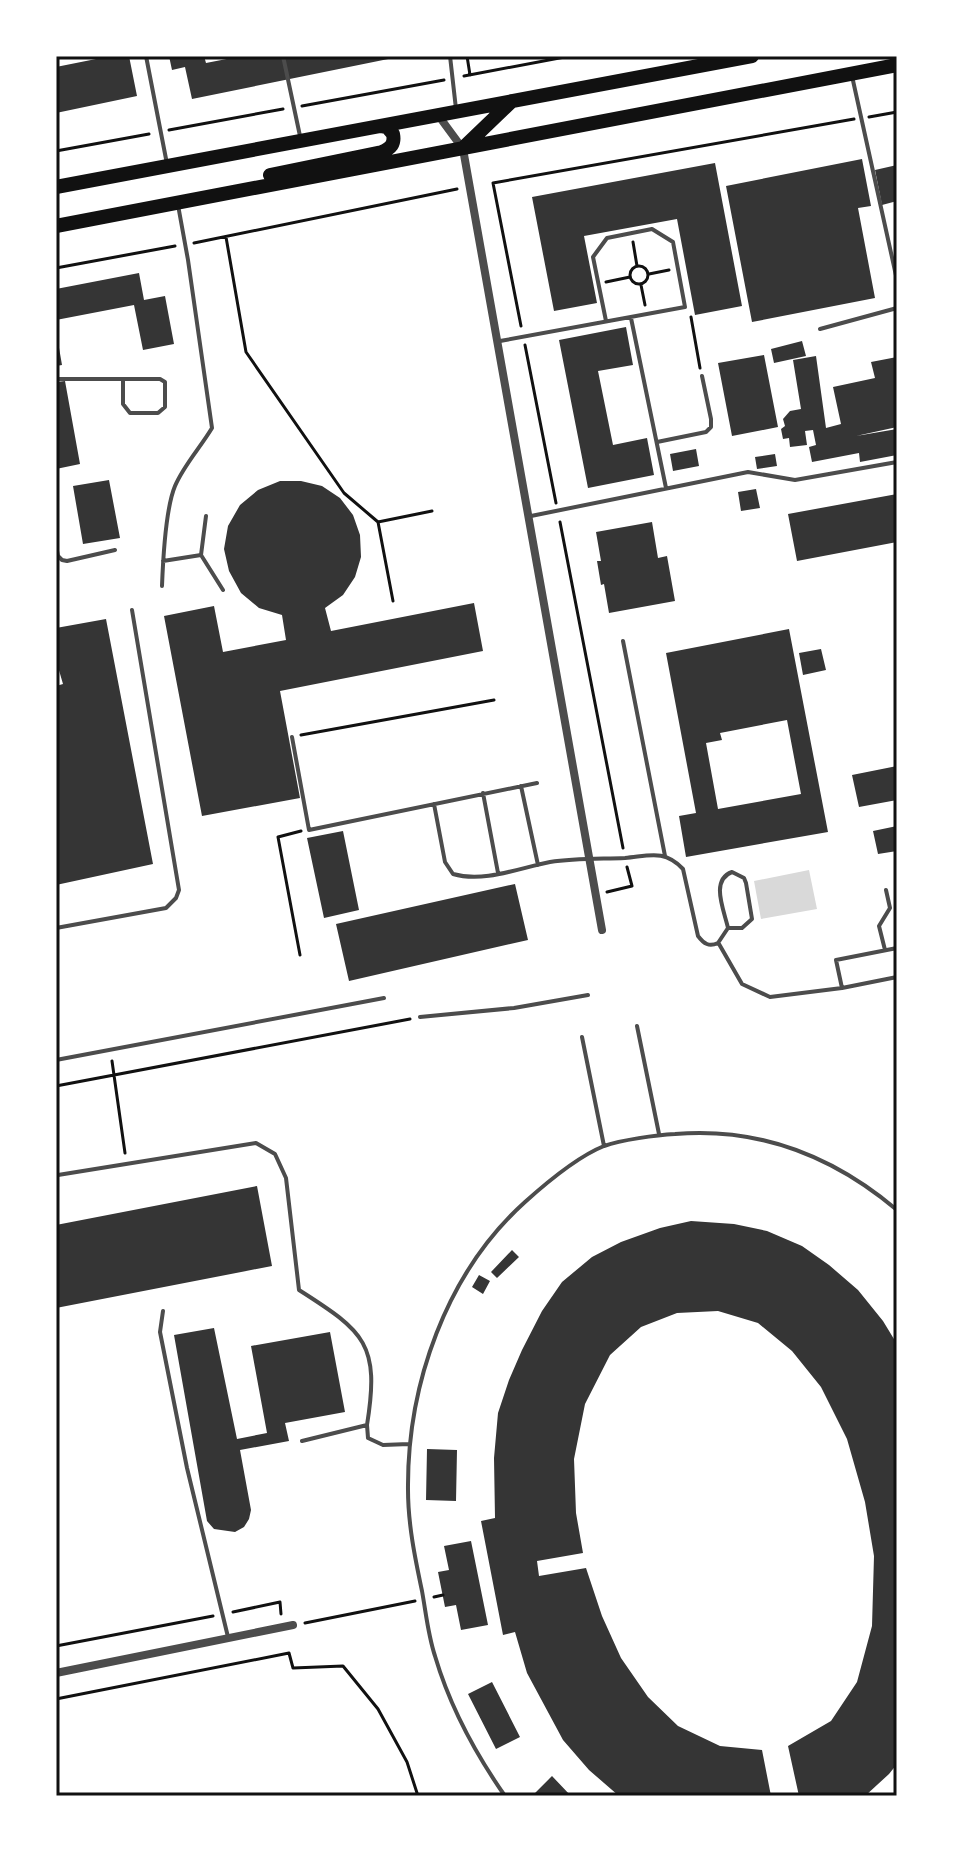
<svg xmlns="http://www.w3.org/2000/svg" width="953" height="1852" viewBox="0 0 953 1852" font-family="Helvetica,sans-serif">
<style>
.water{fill:#d9d9d9}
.building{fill:#353535;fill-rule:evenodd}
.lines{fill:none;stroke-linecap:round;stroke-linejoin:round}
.path{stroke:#111;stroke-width:3}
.service{stroke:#4c4c4c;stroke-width:4}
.minor{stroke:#4c4c4c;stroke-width:8}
.primary{stroke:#111;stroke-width:14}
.neatline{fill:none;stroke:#111;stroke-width:3}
</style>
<rect width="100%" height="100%" fill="#fff"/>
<path class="water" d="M 809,870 L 817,909 L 761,919 L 754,881 Z"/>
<path class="building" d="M 95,56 L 129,56 L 137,96 L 56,113 L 56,67 L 96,59 Z
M 169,56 L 204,56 L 206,63 L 242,56 L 398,56 L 398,57 L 192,99 L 185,67 L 172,70 Z
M 862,159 L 871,206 L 858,208 L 875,298 L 752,322 L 726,186 Z
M 715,163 L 742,306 L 695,315 L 677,219 L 584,236 L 597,303 L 554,311 L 532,197 Z
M 897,165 L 897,201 L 882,205 L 875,170 Z
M 139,273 L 144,300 L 165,296 L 174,344 L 143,350 L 134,305 L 56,320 L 56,289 Z
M 626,327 L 633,365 L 598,371 L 613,445 L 647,438 L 654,475 L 588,488 L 559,340 Z
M 802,341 L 806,356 L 774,363 L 771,349 Z
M 56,342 L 58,342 L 62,365 L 56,366 Z
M 764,355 L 778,427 L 732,436 L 718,363 Z
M 816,356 L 826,428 L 841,424 L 833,387 L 875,378 L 871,362 L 897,357 L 897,427 L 856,436 L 897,429 L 897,455 L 860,462 L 859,453 L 812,462 L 809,447 L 816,445 L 813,430 L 805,431 L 807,445 L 790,447 L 789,438 L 783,439 L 781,429 L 785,426 L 783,419 L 790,411 L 801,409 L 793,360 Z
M 65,381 L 80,464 L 56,469 L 56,382 Z
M 696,449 L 699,466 L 673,471 L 670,454 Z
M 775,454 L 777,466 L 757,469 L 755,457 Z
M 109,480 L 120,538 L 83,544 L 73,486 Z
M 280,481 L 301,481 L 322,486 L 340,498 L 353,515 L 360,535 L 361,557 L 355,577 L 343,595 L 325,608 L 331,631 L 474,603 L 483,651 L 280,691 L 300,798 L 202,816 L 164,616 L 214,606 L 223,652 L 286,640 L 282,615 L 259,608 L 241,593 L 229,571 L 224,549 L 228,526 L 240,505 L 258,490 Z
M 756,489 L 760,508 L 741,511 L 738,492 Z
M 897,494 L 897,542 L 797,561 L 788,514 Z
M 652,522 L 658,558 L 667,556 L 675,601 L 609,613 L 604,584 L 601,585 L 597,561 L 601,561 L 596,532 Z
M 106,619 L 153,864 L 56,885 L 56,686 L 63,684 L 56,660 L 56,628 Z
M 789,629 L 828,832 L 686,857 L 679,816 L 696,813 L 666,653 ZM 787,720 L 801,794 L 718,809 L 706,743 L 722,740 L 720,733 Z
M 821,649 L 826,670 L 803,675 L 799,653 Z
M 897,766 L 897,800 L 859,807 L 852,775 Z
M 897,826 L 897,851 L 878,854 L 873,831 Z
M 343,831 L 359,910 L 324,918 L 307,838 Z
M 515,884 L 528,940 L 349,981 L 336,924 Z
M 257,1186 L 272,1266 L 56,1308 L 56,1225 Z
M 691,1221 L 734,1224 L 767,1231 L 802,1246 L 829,1265 L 858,1290 L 883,1321 L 897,1344 L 897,1764 L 889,1774 L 865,1796 L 799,1796 L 788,1746 L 831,1721 L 857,1682 L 872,1626 L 874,1556 L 865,1502 L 847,1439 L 821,1387 L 792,1351 L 758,1323 L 718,1311 L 677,1313 L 641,1327 L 610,1355 L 585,1404 L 574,1459 L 576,1513 L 583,1553 L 537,1561 L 539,1576 L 586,1568 L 602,1616 L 621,1658 L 648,1697 L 678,1726 L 720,1746 L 762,1750 L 771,1796 L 619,1796 L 589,1770 L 563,1740 L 527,1673 L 515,1632 L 503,1635 L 481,1521 L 495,1518 L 494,1458 L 498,1413 L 509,1380 L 522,1350 L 542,1311 L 562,1282 L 592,1257 L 621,1242 L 660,1228 Z
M 512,1250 L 519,1257 L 497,1278 L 491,1272 Z
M 479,1275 L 490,1281 L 483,1294 L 472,1287 Z
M 214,1328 L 237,1439 L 267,1433 L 251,1346 L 330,1332 L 345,1412 L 285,1423 L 289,1441 L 240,1450 L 251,1510 L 249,1519 L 244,1527 L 235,1532 L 214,1529 L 207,1521 L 174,1335 Z
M 427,1449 L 457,1450 L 456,1501 L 426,1500 Z
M 471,1541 L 488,1625 L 461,1630 L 456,1605 L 445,1607 L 438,1572 L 449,1570 L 444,1546 Z
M 492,1682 L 520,1737 L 496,1749 L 468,1694 Z
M 552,1776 L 571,1796 L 538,1796 L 535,1793 Z"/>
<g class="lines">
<path class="path" d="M 467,56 L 470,75
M 464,76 L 570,56
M 302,106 L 444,80
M 869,117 L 897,112
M 169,130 L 283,109
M 56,151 L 149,134
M 226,237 L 246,352 L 344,493 L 378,522 L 393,601
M 633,242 L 637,266
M 194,243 L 457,189
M630 275a9 9 0 1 1 18 0a9 9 0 1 1-18 0Z
M 56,268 L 175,246
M 649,274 L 669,270
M 606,282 L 630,277
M 641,285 L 645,305
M 691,317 L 700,368
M 521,326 L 493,183 L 854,119
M 525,345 L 556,503
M 378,522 L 432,511
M 560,522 L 623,848
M 301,735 L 494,700
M 607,892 L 632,886 L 627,867
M 300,955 L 278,837 L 301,831
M 112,1061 L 125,1153
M 56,1086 L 410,1019
M 434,1597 L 443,1595
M 233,1612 L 280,1602 L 281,1614
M 305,1623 L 415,1601
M 56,1646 L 213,1616
M 56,1699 L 289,1653 L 293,1668 L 343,1666 L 378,1709 L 407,1762 L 418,1796"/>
<path class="service" d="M 146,56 L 167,164
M 283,56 L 300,136
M 450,56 L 456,109
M 852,76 L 897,280
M 631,318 L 666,488
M 820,329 L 897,308
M 500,341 L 685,307 L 673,242 L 652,229 L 607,238 L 593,257 L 606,321
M 56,379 L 160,379 L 165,382 L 165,407 L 158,413 L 130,413 L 123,404 L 123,380
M 657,442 L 706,432 L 711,427 L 711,419 L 702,376
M 531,516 L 748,472 L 795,480 L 897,462
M 56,546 L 58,556 L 62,560 L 67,561 L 115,550
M 201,555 L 223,590
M 163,561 L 201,555 L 206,516
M 162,586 C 163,560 165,510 175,486 C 184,465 200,448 212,428 L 188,260 L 178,205
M 623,641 L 665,856
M 292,737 L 309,830 L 537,783
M 521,786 L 538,865
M 483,793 L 498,873
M 434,804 L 445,862 L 453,874 C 484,883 519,868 550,862 C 575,858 600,859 625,858 C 649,856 664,849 683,869 L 698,936 C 704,944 709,947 718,943 L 728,928 C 724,910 710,880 732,872 L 744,878 L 746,883 L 752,919 L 742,928 L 728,928
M 56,928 L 166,908 L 176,898 L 179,890 L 132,610
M 719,944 L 742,984 L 770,997 L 842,988 L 897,977
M 885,950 L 879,926 L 890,908 L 886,890
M 842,988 L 836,960 L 897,948
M 420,1017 L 514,1008 L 588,995
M 637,1026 L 659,1134
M 582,1037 L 604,1146
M 56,1060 L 384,998
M 56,1178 L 58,1175 L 256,1143 L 275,1154 L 286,1178 L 299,1290 C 365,1332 380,1344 367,1425 L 302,1441
M 163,1311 L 160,1332 L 187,1468 L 228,1637
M 367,1425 L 368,1438 L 383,1445 L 409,1444
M 505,1796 C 475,1753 450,1707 435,1656 C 428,1635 426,1613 422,1591 C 415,1558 408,1524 408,1490 C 407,1385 446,1273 525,1202 C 545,1184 579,1156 604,1146 C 621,1140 656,1135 675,1134 C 759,1127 833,1156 897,1210"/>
<path class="minor" d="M 438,115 L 463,149 L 602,930
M 56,1673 L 293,1625"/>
<path class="primary" d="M 463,148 L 512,101
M 270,175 L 382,152 C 391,148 395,144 393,134 L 387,127 L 381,126
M 56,187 L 752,56
M 56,226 L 897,65"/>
</g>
<rect width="953" height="1852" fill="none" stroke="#ffffff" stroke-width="116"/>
<rect x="58" y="58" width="837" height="1736" class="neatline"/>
</svg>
